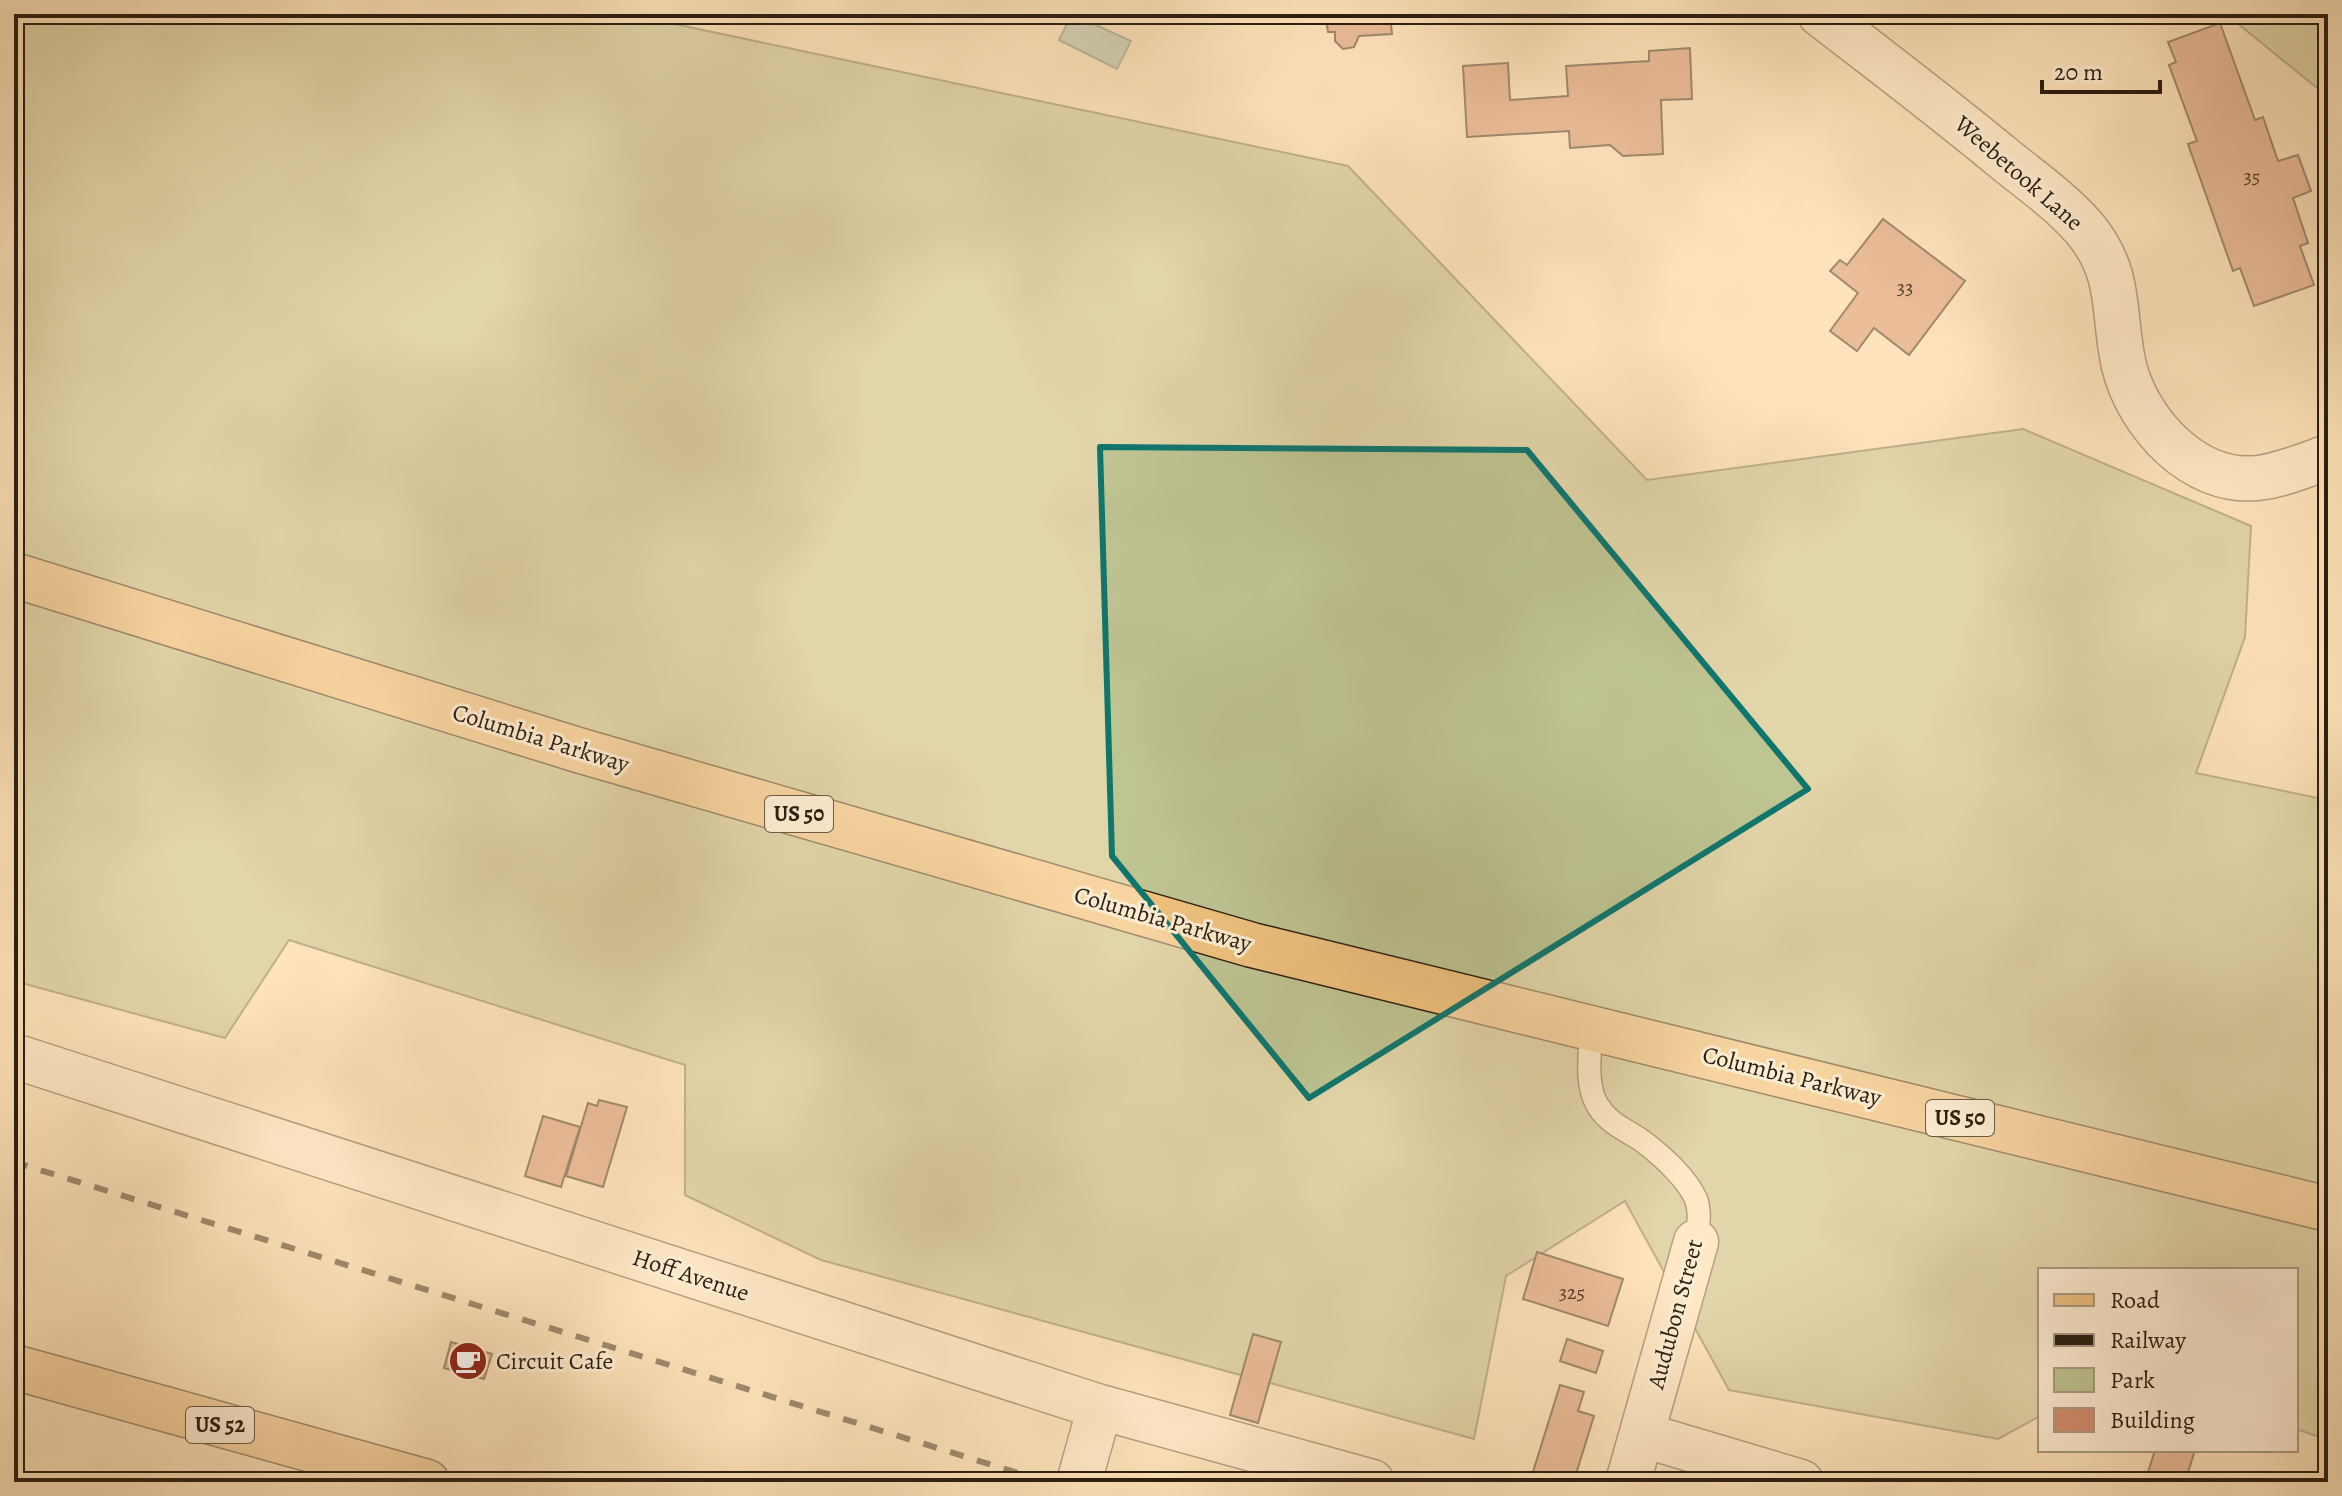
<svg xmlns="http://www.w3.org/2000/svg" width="2342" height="1496" viewBox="0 0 2342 1496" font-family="Alegreya,serif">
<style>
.green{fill:#bec492;stroke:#747151;stroke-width:2}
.water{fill:#a0beb1;stroke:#717e71;stroke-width:2}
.building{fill:#d48e70;stroke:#2a1e10;stroke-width:2}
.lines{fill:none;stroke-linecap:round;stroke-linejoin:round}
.lane-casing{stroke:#5f4f3b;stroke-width:25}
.street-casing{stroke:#5f4f3b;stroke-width:47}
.primary-casing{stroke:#2a1e10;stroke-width:47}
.highway-casing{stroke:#2a1e10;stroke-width:47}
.lane{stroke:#ffedd3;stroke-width:22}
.street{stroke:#ffedd3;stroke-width:44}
.primary{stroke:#f0c27e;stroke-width:44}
.highway{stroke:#f0c27e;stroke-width:44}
.rail{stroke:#2a1e10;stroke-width:6;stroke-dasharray:14 14;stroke-linecap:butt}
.marked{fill:none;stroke:#0f766e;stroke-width:6;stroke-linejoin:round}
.labels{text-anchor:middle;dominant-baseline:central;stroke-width:6;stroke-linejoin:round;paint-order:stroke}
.number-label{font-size:20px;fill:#543a28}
.shield{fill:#ffedd3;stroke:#6a5c4a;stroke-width:2}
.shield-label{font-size:22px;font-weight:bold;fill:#2a1e10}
.street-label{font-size:24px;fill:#2a1e10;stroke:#ffedd3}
.poi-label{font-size:24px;fill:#2a1e10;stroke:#ffedd3;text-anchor:start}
</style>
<rect width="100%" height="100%" fill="#ffe3bb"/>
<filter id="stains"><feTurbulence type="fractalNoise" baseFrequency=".0025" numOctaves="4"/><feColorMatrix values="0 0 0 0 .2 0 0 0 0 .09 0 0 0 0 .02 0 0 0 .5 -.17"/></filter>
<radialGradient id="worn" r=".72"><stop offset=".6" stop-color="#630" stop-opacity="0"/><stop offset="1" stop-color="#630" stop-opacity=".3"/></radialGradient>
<path class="green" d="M 14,14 L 627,14 L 1348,166 L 1647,480 L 2023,429 L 2251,526 L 2245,637 L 2196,773 L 2328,800 L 2328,1440 L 2296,1429 L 2296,1270 L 2040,1270 L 2040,1416 L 1998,1439 L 1729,1390 L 1625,1201 L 1506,1276 L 1474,1439 L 821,1260 L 685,1195 L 685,1065 L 289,940 L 225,1038 L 14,981 Z
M 2234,14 L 2328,14 L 2328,97 L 2231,18 Z"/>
<path class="water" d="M 1072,14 L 1131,41 L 1117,69 L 1059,40 Z"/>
<path class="building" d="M 1257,14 L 1390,14 L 1392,34 L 1359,36 L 1354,47 L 1343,49 L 1335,41 L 1335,32 L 1328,32 L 1326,18 L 1257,22 Z
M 2220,23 L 2255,120 L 2263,117 L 2278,161 L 2298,155 L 2311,191 L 2293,198 L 2308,243 L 2300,246 L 2314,285 L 2254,306 L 2240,268 L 2233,271 L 2188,144 L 2197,141 L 2169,65 L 2176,62 L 2168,42 Z
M 1690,48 L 1692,99 L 1661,100 L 1663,154 L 1623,156 L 1610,145 L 1570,148 L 1569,131 L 1467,137 L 1463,66 L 1508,63 L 1510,100 L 1568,96 L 1566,66 L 1649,61 L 1649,51 Z
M 1883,219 L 1965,281 L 1909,355 L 1874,328 L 1857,351 L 1830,331 L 1858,293 L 1830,271 L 1840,260 L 1847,265 Z
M 599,1100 L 627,1107 L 603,1187 L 566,1176 L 588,1103 L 597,1106 Z
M 543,1116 L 580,1127 L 561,1187 L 525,1176 Z
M 1537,1252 L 1623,1279 L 1608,1326 L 1523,1299 Z
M 1253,1334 L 1281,1342 L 1258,1423 L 1230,1415 Z
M 1567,1339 L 1603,1351 L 1596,1373 L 1560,1361 Z
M 451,1342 L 492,1354 L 484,1379 L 444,1368 Z
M 1560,1385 L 1584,1392 L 1578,1411 L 1594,1416 L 1576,1474 L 1571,1473 L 1569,1482 L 1532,1475 Z
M 2155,1450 L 2195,1450 L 2185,1482 L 2145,1482 Z
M 850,1473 L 881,1482 L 847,1482 Z
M 801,1476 L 821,1482 L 799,1482 Z"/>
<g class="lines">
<g class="lane-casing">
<path id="lane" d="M 1591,1027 C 1591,1051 1584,1084 1598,1106 C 1609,1124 1625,1129 1641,1140 C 1660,1154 1686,1177 1696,1199 C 1701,1213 1698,1228 1696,1242"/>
</g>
<g class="street-casing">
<path id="street" d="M 1820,14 C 1881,61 1943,108 2002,157 C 2030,180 2061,201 2085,229 C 2123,275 2112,313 2124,366 C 2138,423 2194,485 2258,478 C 2282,475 2306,465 2328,457
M 14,1056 L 1100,1407 L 1372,1482
M 1643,1435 L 1801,1482
M 1079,1482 L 1100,1407
M 1628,1482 L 1696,1242"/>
</g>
<g class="primary-casing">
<path id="primary" d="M 14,1367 L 427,1482"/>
</g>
<g class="highway-casing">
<path id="highway" d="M 14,575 L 578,750 L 1252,945 L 2328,1209"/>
</g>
<use href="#lane" class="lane"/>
<use href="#street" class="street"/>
<use href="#primary" class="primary"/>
<use href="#highway" class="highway"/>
<path class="rail" d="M 14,1162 L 1047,1482"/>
</g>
<path d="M0 0H2342V1496H0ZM 1100,447 L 1527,450 L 1808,789 L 1309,1098 L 1112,856 Z" fill="#ffe3bb" fill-opacity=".55" fill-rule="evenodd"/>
<path class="marked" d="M 1100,447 L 1527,450 L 1808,789 L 1309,1098 L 1112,856 Z"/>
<defs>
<g id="cafe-disc" transform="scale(2)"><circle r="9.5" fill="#8f2418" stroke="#ffedd3"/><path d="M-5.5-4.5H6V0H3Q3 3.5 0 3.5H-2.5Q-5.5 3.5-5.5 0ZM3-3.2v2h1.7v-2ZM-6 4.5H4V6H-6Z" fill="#fff"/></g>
</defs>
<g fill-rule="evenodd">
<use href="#cafe-disc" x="468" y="1361"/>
</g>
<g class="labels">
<g class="number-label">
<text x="2252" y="176">35</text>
<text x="1905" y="287">33</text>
<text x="1572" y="1292">325</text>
</g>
<g class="shield">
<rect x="765" y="796" width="68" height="36" rx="6"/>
<rect x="1926" y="1100" width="68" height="36" rx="6"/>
<rect x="186" y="1407" width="68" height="36" rx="6"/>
</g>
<g class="shield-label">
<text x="799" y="814">US 50</text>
<text x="1960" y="1118">US 50</text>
<text x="220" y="1425">US 52</text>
</g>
<g class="street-label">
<text transform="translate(2019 173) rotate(41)">Weebetook Lane</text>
<text transform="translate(541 738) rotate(17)">Columbia Parkway</text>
<text transform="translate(1163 919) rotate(16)">Columbia Parkway</text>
<text transform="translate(1792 1076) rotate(14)">Columbia Parkway</text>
<text transform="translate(691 1275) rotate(18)">Hoff Avenue</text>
<text transform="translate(1675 1314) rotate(-75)">Audubon Street</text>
</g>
<g class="poi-label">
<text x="496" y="1361">Circuit Cafe</text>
</g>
</g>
<rect width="2342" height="1496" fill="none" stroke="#ffe3bb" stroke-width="48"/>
<rect x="16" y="16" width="2310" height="1464" fill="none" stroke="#2a1e10" stroke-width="4"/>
<rect x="24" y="24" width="2294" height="1448" fill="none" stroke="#2a1e10" stroke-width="2"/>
<rect x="2038" y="1268" width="260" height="184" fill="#ffedd3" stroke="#aa9a85" stroke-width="2"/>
<rect x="2054" y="1294" width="40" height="12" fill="#f0c27e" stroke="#aa9a85" stroke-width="2"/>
<text x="2110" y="1308" font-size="24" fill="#2a1e10">Road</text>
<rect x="2054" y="1334" width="40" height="12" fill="#2a1e10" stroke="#aa9a85" stroke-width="2"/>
<text x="2110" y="1348" font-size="24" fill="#2a1e10">Railway</text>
<rect x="2054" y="1368" width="40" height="24" fill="#bec492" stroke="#aa9a85" stroke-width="2"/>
<text x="2110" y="1388" font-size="24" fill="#2a1e10">Park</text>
<rect x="2054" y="1408" width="40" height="24" fill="#d48e70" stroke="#aa9a85" stroke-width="2"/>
<text x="2110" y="1428" font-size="24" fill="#2a1e10">Building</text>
<path d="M2042 80v12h118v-12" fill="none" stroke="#2a1e10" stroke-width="4"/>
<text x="2054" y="80" font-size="24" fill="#2a1e10" stroke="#ffedd3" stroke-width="6" paint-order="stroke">20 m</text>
<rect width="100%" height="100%" filter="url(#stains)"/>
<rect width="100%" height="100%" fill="url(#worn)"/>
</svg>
